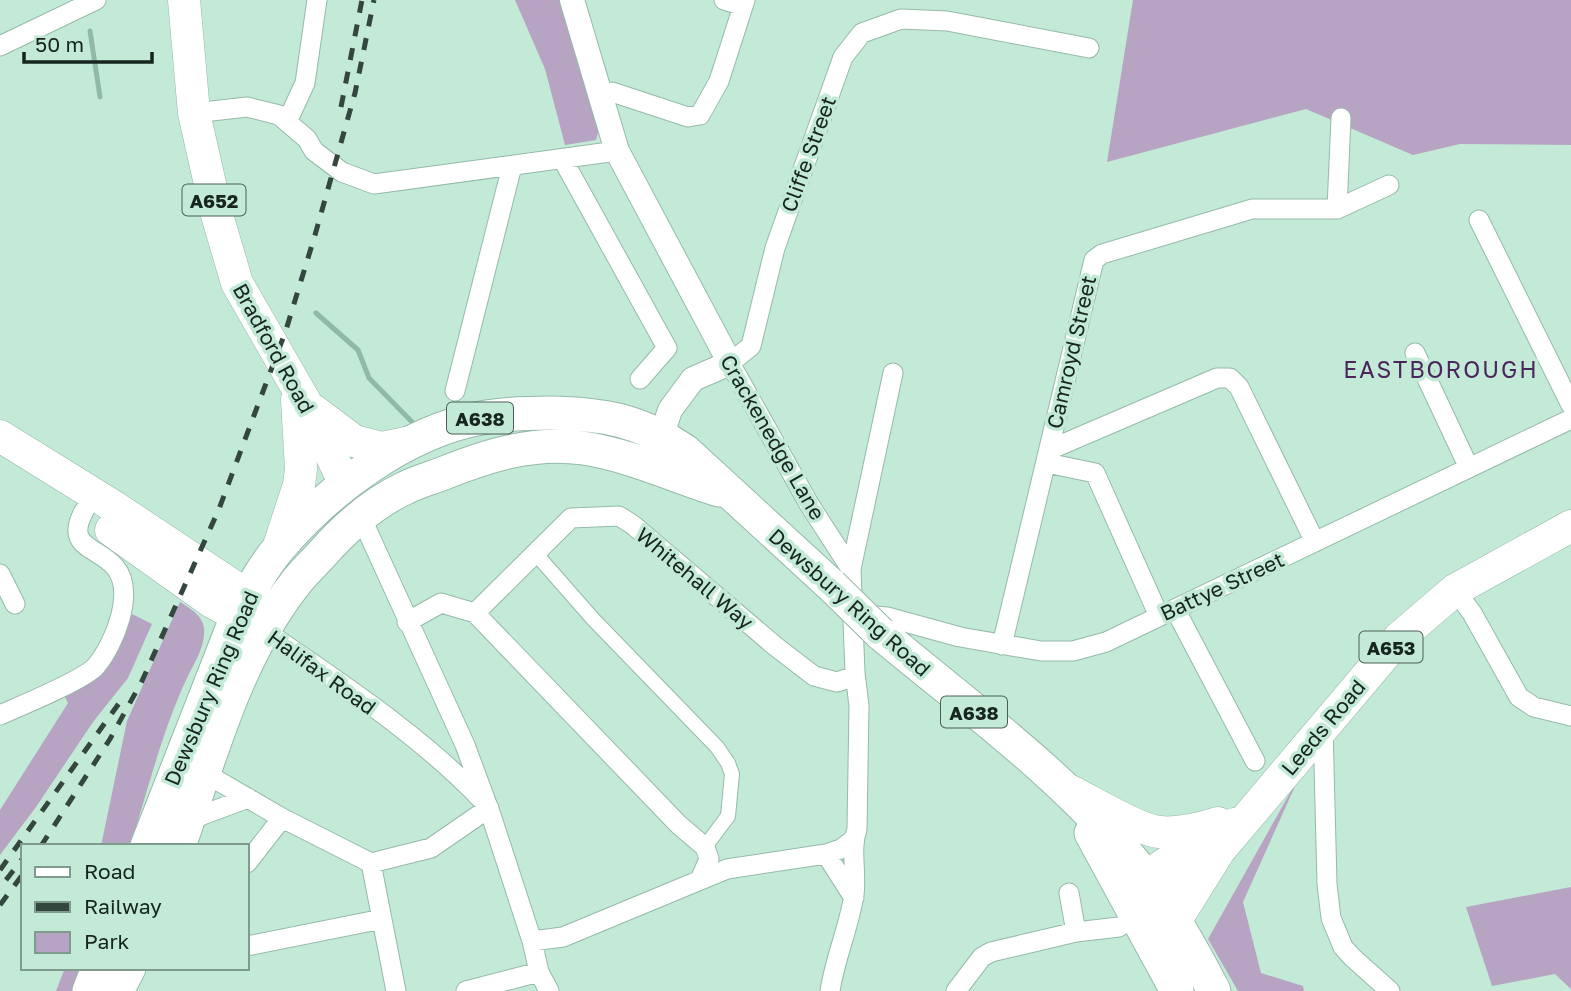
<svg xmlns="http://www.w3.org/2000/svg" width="1571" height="991" viewBox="0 0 1571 991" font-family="'Golos Text',sans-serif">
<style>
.green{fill:#b7a4c2}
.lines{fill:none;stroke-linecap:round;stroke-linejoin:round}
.stream{stroke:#90baa7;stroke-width:5}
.pedestrian-casing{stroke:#95baa9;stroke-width:16}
.minor-casing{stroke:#95baa9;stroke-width:21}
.tertiary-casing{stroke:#95baa9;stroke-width:26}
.primary-casing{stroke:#95baa9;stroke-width:33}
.trunk-casing{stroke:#95baa9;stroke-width:35}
.pedestrian{stroke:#fff;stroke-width:14}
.minor{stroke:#fff;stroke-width:19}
.tertiary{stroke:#fff;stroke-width:24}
.primary{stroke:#fff;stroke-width:32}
.trunk{stroke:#fff;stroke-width:33}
.rail{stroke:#34473e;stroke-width:5;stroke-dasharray:12 12;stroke-linecap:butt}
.trunk-bridge-casing{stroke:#95baa9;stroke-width:35;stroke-linecap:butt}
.trunk-bridge{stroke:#fff;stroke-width:33}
.labels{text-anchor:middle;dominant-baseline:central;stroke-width:7;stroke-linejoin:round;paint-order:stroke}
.shield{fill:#c3e9d7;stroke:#4a6056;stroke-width:2}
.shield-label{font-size:19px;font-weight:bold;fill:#16251e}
.street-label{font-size:21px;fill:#16251e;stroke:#c3e9d7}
.neighbourhood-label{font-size:23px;letter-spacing:2px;fill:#4b265d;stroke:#c3e9d7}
</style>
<rect width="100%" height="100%" fill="#c3e9d7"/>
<path class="green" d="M 515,0 L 563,0 L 600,125 L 596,140 L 565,145 L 545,69 Z
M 1133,0 L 1571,0 L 1571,145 L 1460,144 L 1413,155 L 1306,109 L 1107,162 Z
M 180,602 C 191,609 202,615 204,628 C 206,645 194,664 187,678 C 162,731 148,790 130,846 L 101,846 L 127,721 Z
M 132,614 L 152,624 L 128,678 L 93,722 L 36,807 L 0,855 L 0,810 L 68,703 L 63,693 L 103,672 Z
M 1300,775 L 1243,902 L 1261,973 L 1303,986 L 1304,991 L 1238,991 L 1208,939 Z
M 1571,887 L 1571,989 L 1555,974 L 1492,986 L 1466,907 Z
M 65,968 L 84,968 L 72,991 L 56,991 Z"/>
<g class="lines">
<path class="stream" d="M 90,31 L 100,97
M 316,313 L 358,350 L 369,378 L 413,423"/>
<g class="pedestrian-casing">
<path id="pedestrian" d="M 536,554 L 593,619 L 717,747 L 728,763 L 732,774 L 728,816 L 705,847"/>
</g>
<g class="minor-casing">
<path id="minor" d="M 724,0 L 743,6
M 0,46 L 96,0
M 601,100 L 612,92 L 688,117 L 700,115 L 719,81 L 745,0
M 194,113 L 247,107 L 279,115 L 307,139 L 314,151 L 342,172 L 374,184 L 617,151
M 287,122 L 305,83 L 317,0
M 563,160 L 667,348 L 640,379
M 1337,209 L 1341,118
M 1479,220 L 1571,405
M 1415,353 L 1469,468
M 455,391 L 512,166
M 1049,450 L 1217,378 L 1230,378 L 1239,387 L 1315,542
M 1047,463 L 1095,473 L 1159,616
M 361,517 L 465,745 L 491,815 L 532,941 L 539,972 L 549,991
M 851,569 L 893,373
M 0,574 L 15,604
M 1455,590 L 1472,613 L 1519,697 L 1534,707 L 1571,716
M 1175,609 L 1255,761
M 475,613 L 571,518 L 619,516 L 633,525 L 775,646 L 814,676 L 837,682 L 855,676
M 862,615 L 887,617 L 960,637 L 1041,651 L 1073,651 L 1106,642 L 1571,419
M 407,622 L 441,603 L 475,613 L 679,825 L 705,847 L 709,859 L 700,880
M 264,630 C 338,682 418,733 481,799
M 1002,645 L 1094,260 L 1102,254 L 1252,209 L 1337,209 L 1389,185
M 0,715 C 20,706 84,680 96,666 C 114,645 136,592 115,567 C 97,546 64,548 84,511
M 1323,725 L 1327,884 L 1331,918 L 1343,947 L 1352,957 L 1390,991
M 196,768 L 282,818 L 371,863 L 431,848 L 489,808
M 189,820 L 248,798
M 826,854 L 854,898
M 247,863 L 282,818
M 371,863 L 396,991
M 1069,893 L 1076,932
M 532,941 L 563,937 L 727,869 L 826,854 L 841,849 L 854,839
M 247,946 L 382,919
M 466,991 L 539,972
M 830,991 C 835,958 849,927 854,895 C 857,873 850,849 857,829 L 859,706 L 855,673 L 851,569 L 809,504 L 730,363 L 751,346 L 775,248 L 843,57 L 862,33 L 901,19 L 947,21 L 1089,48
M 956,991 L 982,957 L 991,952 L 1076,932 L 1119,927"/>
</g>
<g class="tertiary-casing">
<path id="tertiary" d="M 572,0 L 617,151 L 730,363 L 693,379 L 670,410 L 656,453"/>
</g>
<g class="primary-casing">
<path id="primary" d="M 184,0 L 194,113 L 217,215 L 237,283 L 307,405 L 345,484
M 313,410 L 354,441 L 382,448 L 411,442
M 0,436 L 113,506 L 269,610
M 111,530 L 212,602 L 260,628
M 278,549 L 299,485 L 301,469 L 297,400
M 1070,791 C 1091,801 1138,830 1159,832 C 1179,834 1199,829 1218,823
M 1209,857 L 1157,893 L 1147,903 L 1131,904 C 1133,899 1134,892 1136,888 C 1147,870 1213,836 1234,824
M 1176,920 L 1219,851 L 1399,638 L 1455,590 L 1571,526"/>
</g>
<g class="trunk-casing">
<path id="trunk" d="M 880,633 C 965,704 1066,777 1136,865 C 1167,904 1191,947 1214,991
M 1091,833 L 1177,991
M 147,846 L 237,616 C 249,593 262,568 279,548 C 328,490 405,432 481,418 C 503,414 527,413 550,413 C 604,414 640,420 685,451 L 831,585
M 179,846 C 211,756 235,661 294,585 C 302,574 313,564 322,554 C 345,528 373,503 405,488 C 417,482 431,478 444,473 C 489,455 534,441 583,448 C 630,455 674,476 719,490
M 89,991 L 98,968
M 117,991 L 129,968"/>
</g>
<use href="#pedestrian" class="pedestrian"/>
<use href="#minor" class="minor"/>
<use href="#tertiary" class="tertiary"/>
<use href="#primary" class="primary"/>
<use href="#trunk" class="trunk"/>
<path class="rail" d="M 341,107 L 362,0
M 41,846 L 110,739 L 142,681 L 219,509 L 286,330 L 315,235 L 355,93 L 374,0
M 0,870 L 122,699
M 6,880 L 23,858
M 0,905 L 23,874"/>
<g class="trunk-bridge-casing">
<path id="trunk-bridge" d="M 831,585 L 880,633"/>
</g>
<use href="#trunk-bridge" class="trunk-bridge"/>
</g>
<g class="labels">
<g class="shield">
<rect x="182.5" y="184.5" width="63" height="31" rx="5"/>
<rect x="447" y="402.5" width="66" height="31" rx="5"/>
<rect x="1359.5" y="631.5" width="63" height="31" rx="5"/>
<rect x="941" y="696.5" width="66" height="31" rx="5"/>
</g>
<g class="shield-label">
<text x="214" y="200">A652</text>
<text x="480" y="418">A638</text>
<text x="1391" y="647">A653</text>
<text x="974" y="712">A638</text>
</g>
<g class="street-label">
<text transform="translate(808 154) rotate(-70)">Cliffe Street</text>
<text transform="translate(274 348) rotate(61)">Bradford Road</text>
<text transform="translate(1071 352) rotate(-77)">Camroyd Street</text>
<text transform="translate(773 437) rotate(60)">Crackenedge Lane</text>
<text transform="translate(695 578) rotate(40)">Whitehall Way</text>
<text transform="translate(1222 586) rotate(-25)">Battye Street</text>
<text transform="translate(850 602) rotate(42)">Dewsbury Ring Road</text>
<text transform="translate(322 672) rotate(36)">Halifax Road</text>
<text transform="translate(211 688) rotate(-67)">Dewsbury Ring Road</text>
<text transform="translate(1323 727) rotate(-50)">Leeds Road</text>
</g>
<g class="neighbourhood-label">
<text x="1441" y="369">EASTBOROUGH</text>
</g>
</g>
<rect x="21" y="844" width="228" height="126" fill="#c3e9d7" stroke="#7e9b8d" stroke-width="2"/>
<rect x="35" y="867" width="35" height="10" fill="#ffffff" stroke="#7e9b8d" stroke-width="2"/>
<text x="84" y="879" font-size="21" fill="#16251e">Road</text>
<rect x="35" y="902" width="35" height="10" fill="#34473e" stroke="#7e9b8d" stroke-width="2"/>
<text x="84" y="914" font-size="21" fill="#16251e">Railway</text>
<rect x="35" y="932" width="35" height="21" fill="#b7a4c2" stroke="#7e9b8d" stroke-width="2"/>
<text x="84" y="949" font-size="21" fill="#16251e">Park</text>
<path d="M24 52v10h128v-10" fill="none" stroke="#16251e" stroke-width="3.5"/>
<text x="35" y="52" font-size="21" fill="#16251e" stroke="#c3e9d7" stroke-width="5" paint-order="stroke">50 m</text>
</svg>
